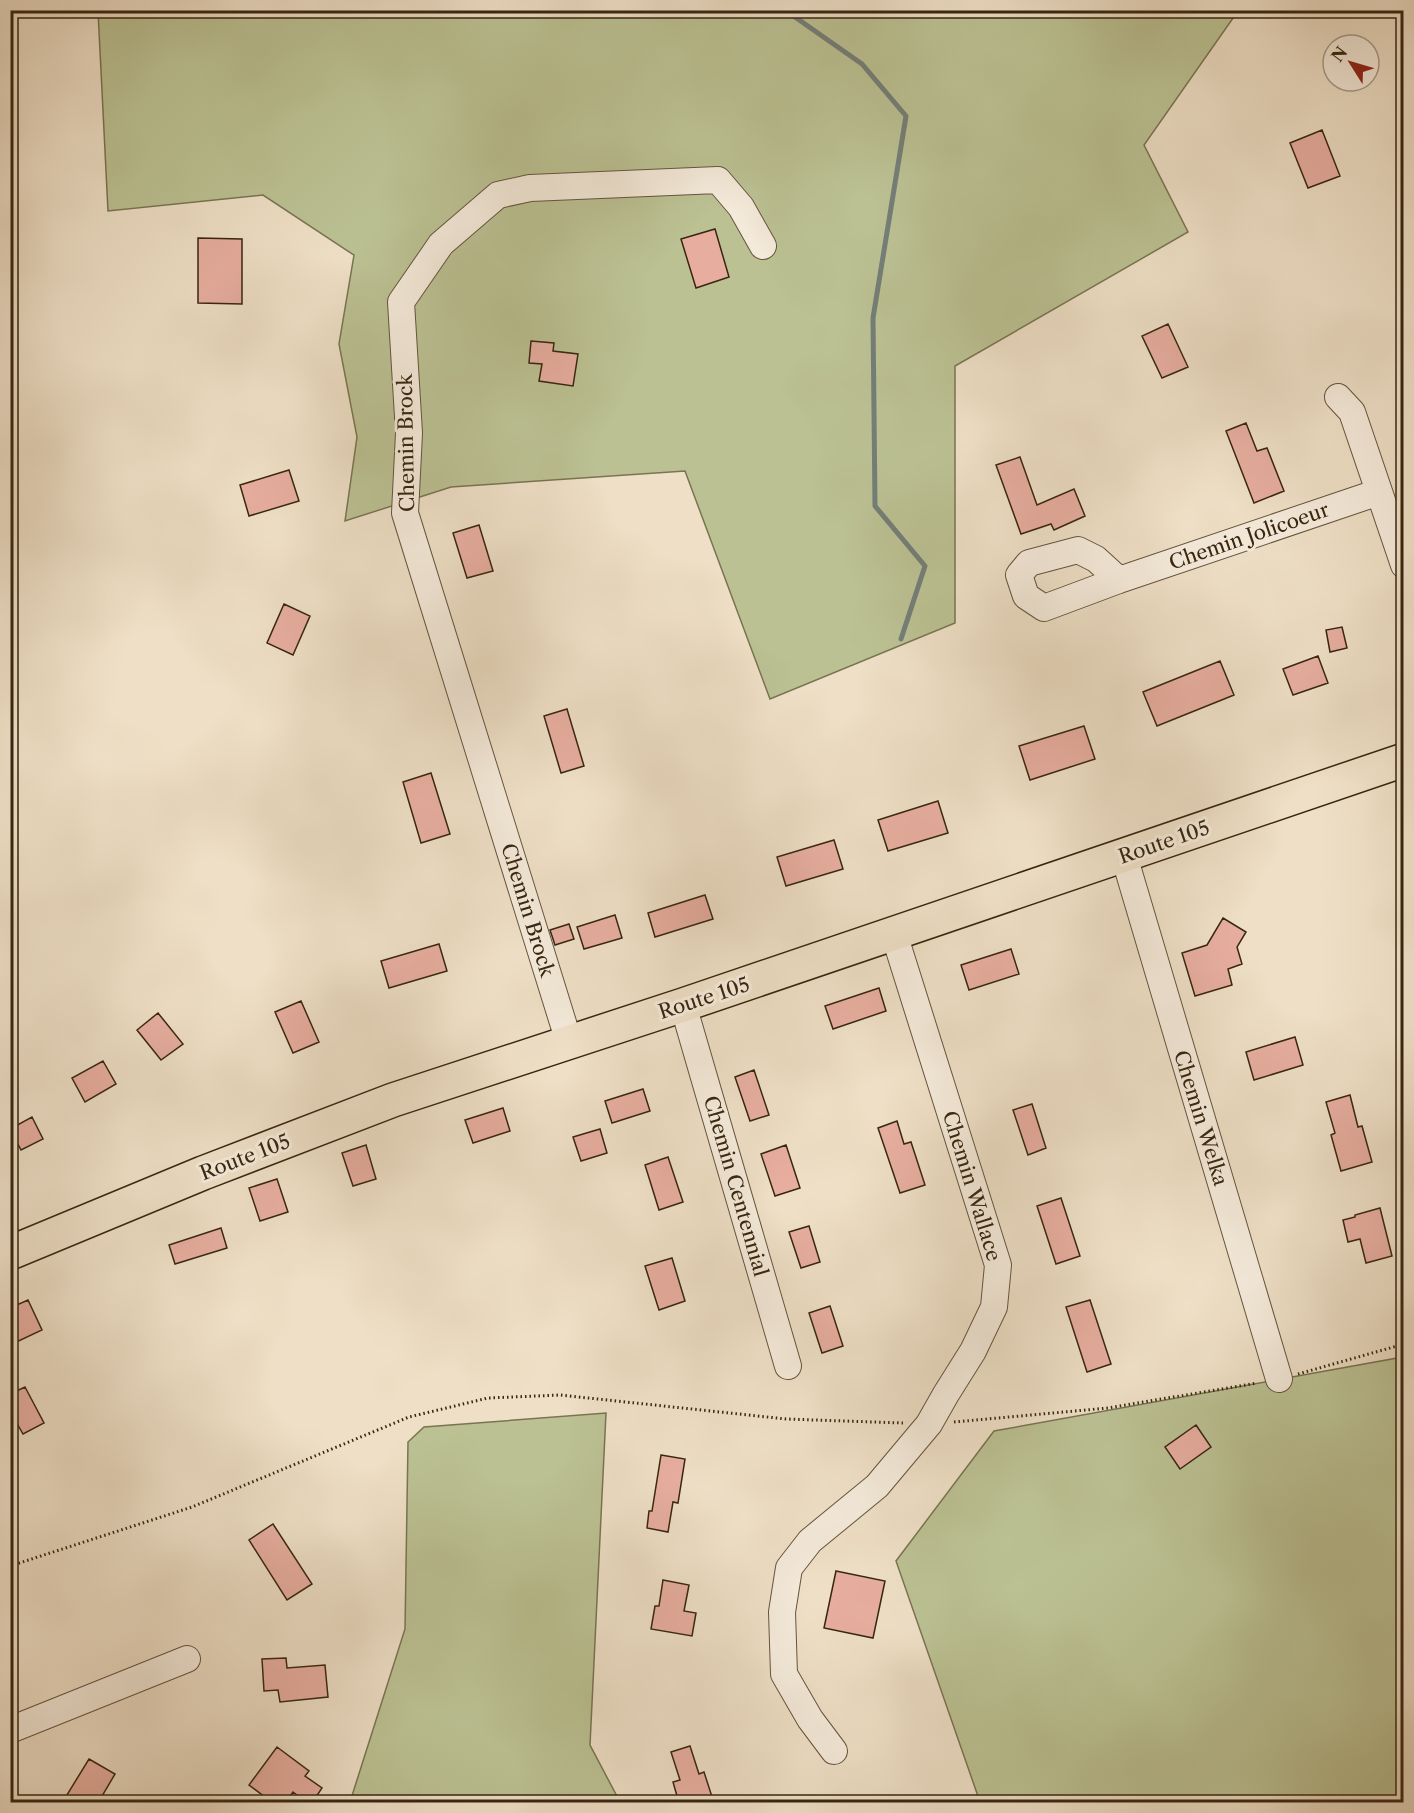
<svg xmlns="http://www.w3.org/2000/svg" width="1414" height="1813" viewBox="0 0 1414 1813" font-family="'Libre Caslon Text',serif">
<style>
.green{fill:#bbc193;stroke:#797452;stroke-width:1.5}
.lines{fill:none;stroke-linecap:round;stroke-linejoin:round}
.stream{stroke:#747f78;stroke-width:5}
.building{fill:#e7aea0;stroke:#372610;stroke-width:1.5}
.minor-casing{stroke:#65543e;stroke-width:28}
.major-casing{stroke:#372610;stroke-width:36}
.path{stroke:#372610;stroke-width:3;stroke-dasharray:1.5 3;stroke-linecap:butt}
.minor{stroke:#f4eada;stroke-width:26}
.major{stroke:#eedfc6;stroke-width:33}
.labels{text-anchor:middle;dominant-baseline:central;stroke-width:6;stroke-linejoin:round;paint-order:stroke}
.street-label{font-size:20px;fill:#372610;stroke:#f4eada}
</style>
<rect width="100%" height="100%" fill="#eedfc6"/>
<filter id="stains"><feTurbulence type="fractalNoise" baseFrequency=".00333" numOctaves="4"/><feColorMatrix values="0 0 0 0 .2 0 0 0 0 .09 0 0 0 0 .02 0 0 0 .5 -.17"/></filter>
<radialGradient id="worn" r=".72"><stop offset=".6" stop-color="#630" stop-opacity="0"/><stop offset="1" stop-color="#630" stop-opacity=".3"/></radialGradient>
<path class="green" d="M 98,11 L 1238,11 L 1144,145 L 1188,232 L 955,366 L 955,623 L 770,699 L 685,471 L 451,487 L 345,521 L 357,437 L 339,344 L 354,255 L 263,195 L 108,211 Z
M 1403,1357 L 1403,1802 L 980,1802 L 896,1561 L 994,1431 Z
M 606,1413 L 590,1745 L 620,1802 L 350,1802 L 405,1629 L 408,1442 L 424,1427 Z"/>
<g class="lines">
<path class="stream" d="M 785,10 L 862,64 L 906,116 L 873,318 L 875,506 L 925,566 L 901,639"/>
</g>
<path class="building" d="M 1322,130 L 1340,176 L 1308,188 L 1290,143 Z
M 715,229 L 729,277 L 696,288 L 681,239 Z
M 198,238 L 242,239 L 242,304 L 198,303 Z
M 1168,324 L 1188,367 L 1162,378 L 1142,336 Z
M 531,341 L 554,343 L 553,351 L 578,354 L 573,386 L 539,381 L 542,364 L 529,363 Z
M 1246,423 L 1257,451 L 1267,448 L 1284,491 L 1254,503 L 1226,431 Z
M 1020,457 L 1037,505 L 1074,489 L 1085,516 L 1054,530 L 1051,524 L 1021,534 L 996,465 Z
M 289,470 L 299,501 L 249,516 L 240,485 Z
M 479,525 L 493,571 L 467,578 L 453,533 Z
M 284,604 L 310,616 L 293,655 L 267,643 Z
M 1342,627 L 1347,648 L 1330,652 L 1326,630 Z
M 1318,656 L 1328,683 L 1293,695 L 1283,669 Z
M 1220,661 L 1234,695 L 1157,726 L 1143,692 Z
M 567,709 L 584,766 L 561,773 L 544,716 Z
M 1084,726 L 1095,759 L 1030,780 L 1019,746 Z
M 431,773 L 450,834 L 421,843 L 403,782 Z
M 938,801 L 948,833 L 888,851 L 878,820 Z
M 834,840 L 843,869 L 786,886 L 777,857 Z
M 705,895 L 713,919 L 655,937 L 648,913 Z
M 615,915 L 622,938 L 584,949 L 577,927 Z
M 1223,918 L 1246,932 L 1237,947 L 1242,964 L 1228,969 L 1232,985 L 1195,996 L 1182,953 L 1207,945 Z
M 569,924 L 574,939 L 555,945 L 550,930 Z
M 439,944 L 447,971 L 389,988 L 381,961 Z
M 1011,949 L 1019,974 L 969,990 L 961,965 Z
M 879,988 L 886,1011 L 833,1029 L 825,1006 Z
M 301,1001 L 319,1042 L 293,1053 L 275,1012 Z
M 158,1013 L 183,1044 L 161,1060 L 137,1030 Z
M 1295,1037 L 1303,1065 L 1254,1080 L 1246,1052 Z
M 103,1061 L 116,1084 L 85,1102 L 72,1078 Z
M 754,1070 L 769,1115 L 750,1121 L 735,1077 Z
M 643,1089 L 650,1111 L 612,1123 L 605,1101 Z
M 1350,1095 L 1358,1127 L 1362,1126 L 1372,1162 L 1341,1171 L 1331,1135 L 1335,1133 L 1326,1102 Z
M 1032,1104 L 1046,1148 L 1028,1155 L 1013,1110 Z
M 503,1108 L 510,1131 L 473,1143 L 465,1120 Z
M 32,1117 L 43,1139 L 21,1150 L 10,1129 Z
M 897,1121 L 904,1144 L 911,1142 L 925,1185 L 900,1193 L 878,1128 Z
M 600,1129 L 607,1153 L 581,1161 L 573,1137 Z
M 366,1145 L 376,1179 L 353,1186 L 342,1153 Z
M 786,1145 L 800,1188 L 775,1196 L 761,1154 Z
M 668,1157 L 683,1202 L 659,1210 L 645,1165 Z
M 277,1179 L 288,1212 L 260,1221 L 249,1188 Z
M 1061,1198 L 1080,1256 L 1056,1264 L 1037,1206 Z
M 1380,1208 L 1392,1256 L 1366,1263 L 1360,1239 L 1348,1242 L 1343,1220 L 1355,1217 L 1355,1215 Z
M 809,1226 L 820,1262 L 801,1268 L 789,1232 Z
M 221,1228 L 227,1248 L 175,1264 L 169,1245 Z
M 672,1258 L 685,1301 L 659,1310 L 645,1266 Z
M 28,1300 L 42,1330 L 10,1345 L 10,1308 Z
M 1090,1300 L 1111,1364 L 1087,1372 L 1066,1307 Z
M 830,1306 L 843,1346 L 822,1353 L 809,1313 Z
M 25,1387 L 44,1423 L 23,1434 L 10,1411 L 10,1394 Z
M 1196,1425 L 1211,1447 L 1180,1469 L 1165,1447 Z
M 661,1455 L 685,1459 L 678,1503 L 673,1502 L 668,1532 L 647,1528 L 649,1511 L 652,1511 Z
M 273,1524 L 312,1584 L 287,1600 L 249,1540 Z
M 836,1571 L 885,1581 L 873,1638 L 824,1628 Z
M 663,1580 L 689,1585 L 684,1611 L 696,1613 L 692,1636 L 651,1629 L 655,1606 L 659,1606 Z
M 286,1658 L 287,1668 L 325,1665 L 328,1697 L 280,1702 L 278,1690 L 264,1691 L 262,1659 Z
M 690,1746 L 699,1774 L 704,1772 L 714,1803 L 679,1803 L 673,1782 L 680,1780 L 671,1752 Z
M 277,1747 L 309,1771 L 305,1776 L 322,1788 L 312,1803 L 307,1803 L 293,1792 L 285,1803 L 273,1803 L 249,1785 Z
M 89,1759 L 115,1774 L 98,1803 L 62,1803 Z"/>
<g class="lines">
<g class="minor-casing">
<path id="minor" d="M 1338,397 L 1352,412 L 1404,565
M 1119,580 L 1096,559 L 1078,550 L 1029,563 L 1019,575 L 1026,596 L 1044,608 L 1119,580 L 1379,492
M 1124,856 L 1279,1379
M 683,1005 L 788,1366
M 569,1042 L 405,513 L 409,433 L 401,302 L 441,244 L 498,195 L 530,188 L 718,180 L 741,207 L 763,246
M 10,1730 L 187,1659
M 834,1751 L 810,1719 L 784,1674 L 782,1612 L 789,1568 L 810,1541 L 877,1486 L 929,1424 L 946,1394 L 973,1351 L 994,1307 L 998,1265 L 894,934"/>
</g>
<g class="major-casing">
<path id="major" d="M 10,1253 L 203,1173 L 393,1100 L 683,1005 L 1404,760"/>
</g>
<path class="path" d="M 1298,1374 L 1404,1344
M 954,1422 L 1108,1408 L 1257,1383
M 10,1566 L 192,1507 L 409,1417 L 488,1398 L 560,1395 L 786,1419 L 903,1423"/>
<use href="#minor" class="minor"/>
<use href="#major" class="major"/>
</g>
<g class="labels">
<g class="street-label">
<text transform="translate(406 443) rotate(-91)">Chemin Brock</text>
<text transform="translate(1249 536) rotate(-19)">Chemin Jolicoeur</text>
<text transform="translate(1164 842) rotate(-19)">Route 105</text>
<text transform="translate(528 910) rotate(73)">Chemin Brock</text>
<text transform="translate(704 998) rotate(-18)">Route 105</text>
<text transform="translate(1201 1118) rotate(73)">Chemin Welka</text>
<text transform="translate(245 1157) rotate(-21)">Route 105</text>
<text transform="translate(736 1186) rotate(74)">Chemin Centennial</text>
<text transform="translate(972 1186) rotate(73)">Chemin Wallace</text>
</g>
</g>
<rect width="1414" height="1813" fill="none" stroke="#eedfc6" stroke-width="36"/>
<rect x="12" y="12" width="1390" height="1789" fill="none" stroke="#372610" stroke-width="3"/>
<rect x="18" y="18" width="1378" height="1777" fill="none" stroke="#372610" stroke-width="1.5"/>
<g transform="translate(1351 63) rotate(307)"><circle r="28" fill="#f4eada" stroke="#a89c89" stroke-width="1.5"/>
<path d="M0-4.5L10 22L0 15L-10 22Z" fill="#8f2418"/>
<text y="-9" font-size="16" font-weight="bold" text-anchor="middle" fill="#372610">N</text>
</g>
<rect width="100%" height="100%" filter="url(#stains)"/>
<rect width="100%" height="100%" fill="url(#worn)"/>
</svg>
